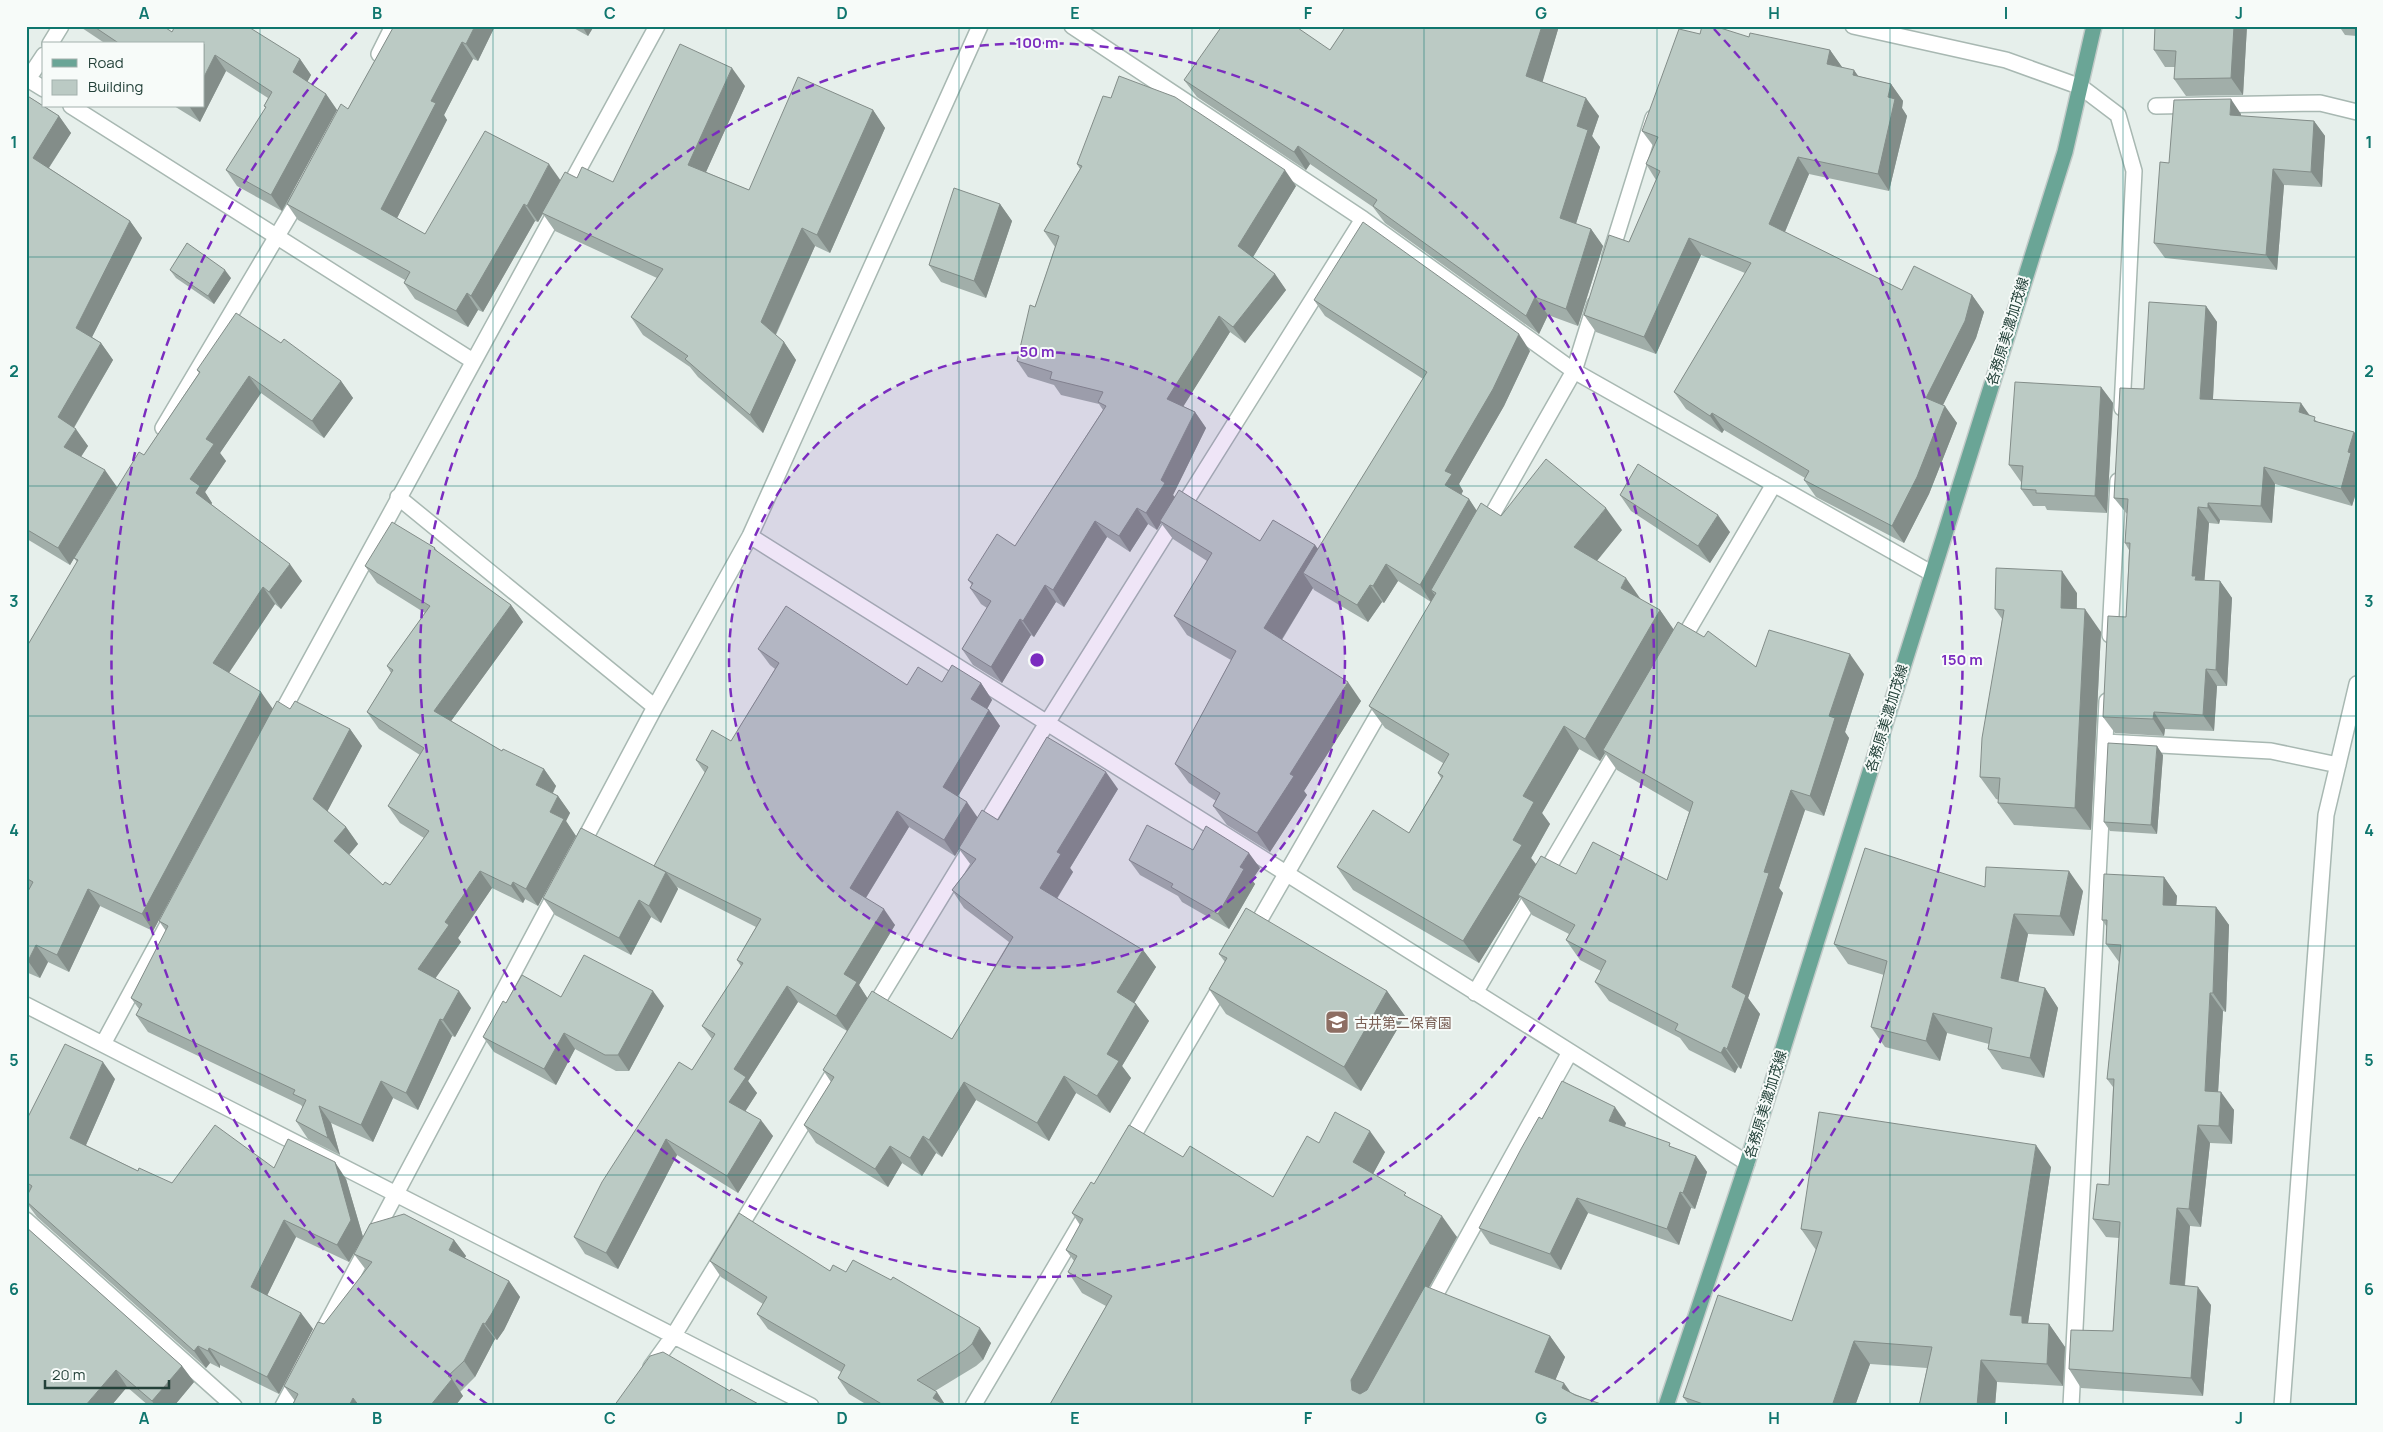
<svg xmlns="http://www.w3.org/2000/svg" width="2383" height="1432" viewBox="0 0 2383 1432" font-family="Manrope,'Noto Sans JP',sans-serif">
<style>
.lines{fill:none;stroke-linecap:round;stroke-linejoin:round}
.minor-casing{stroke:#a8b8b2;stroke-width:18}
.major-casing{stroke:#c2cac8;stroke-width:18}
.minor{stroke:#fff;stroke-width:15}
.major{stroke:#6aa596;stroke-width:15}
.wall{fill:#a1aea9;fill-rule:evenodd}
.shaded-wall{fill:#838d89}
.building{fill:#bbcac4;stroke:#838d89}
.grid{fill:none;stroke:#0f766e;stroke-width:1;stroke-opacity:0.55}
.ring{fill:none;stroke:#7b2cbf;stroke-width:2.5;stroke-dasharray:9 6}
.labels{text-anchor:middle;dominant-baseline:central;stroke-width:4;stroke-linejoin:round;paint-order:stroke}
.street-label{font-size:14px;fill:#24423a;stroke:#f7fbf9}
.education-label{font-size:14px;fill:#785e54;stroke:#f7fbf9;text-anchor:start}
.centre{fill:#7b2cbf;stroke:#f7fbf9;stroke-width:2.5}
.ring-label{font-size:15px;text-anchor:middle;font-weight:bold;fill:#7b2cbf;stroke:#f7fbf9;stroke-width:4;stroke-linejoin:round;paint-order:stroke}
.neatline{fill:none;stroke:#0f766e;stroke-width:2}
.grid-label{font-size:16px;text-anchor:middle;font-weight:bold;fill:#0f766e}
</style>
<rect width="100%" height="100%" fill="#e6efeb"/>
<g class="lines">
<g class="minor-casing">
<path id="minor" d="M 1072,26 L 1363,219 L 1574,371 L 1931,573
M 1853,26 L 2006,60 L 2081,87 L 2118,115 L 2134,171 L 2122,408
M 50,44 L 61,26
M 379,54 L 393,26
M 26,78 L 44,89
M 26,82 L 44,55
M 71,106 L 473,361
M 2156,106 L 2320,103 L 2357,112
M 1610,256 L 1653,118
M 163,428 L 302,194
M 398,497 L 655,707
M 1484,529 L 1574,371 L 1595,304
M 750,536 L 1747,1163
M 2110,635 L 2118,481
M 1680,644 L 1774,484
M 276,723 L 657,26
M 2105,742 L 2271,751 L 2338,765
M 580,848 L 655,707 L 750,536 L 980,26
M 1251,935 L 1387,699
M 1475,993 L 1621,744
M 26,1005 L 811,1406
M 871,1012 L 1047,723 L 1363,219
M 103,1044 L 174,913
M 1127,1146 L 1224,981
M 26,1220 L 234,1406
M 1428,1308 L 1570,1052
M 324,1329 L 558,889
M 651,1367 L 674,1335 L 839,1064
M 283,1406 L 299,1376
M 973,1406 L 1088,1211
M 2071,1406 L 2107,701
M 2282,1406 L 2326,815 L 2357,684"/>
</g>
<g class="major-casing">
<path id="major" d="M 1666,1406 L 1747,1163 L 2065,152 L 2094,26"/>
</g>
<use href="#minor" class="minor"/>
<use href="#major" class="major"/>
</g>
<path class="wall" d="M 79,26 L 163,26 L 172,32 L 300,59 L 311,75 L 307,82 L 326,94 L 337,110 L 282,211 L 237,186 L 226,170 L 266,108 L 264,106 L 268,98 L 226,71 L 200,122 L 174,106 L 204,106 L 204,44 L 106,44 Z
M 394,26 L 495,26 L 478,61 L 473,59 L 444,115 L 447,120 L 397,218 L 425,234 L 560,180 L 577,178 L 613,182 L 745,86 L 706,172 L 749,190 L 873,110 L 885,128 L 830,253 L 815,246 L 776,335 L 784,342 L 796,360 L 763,433 L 698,377 L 690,367 L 643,335 L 631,317 L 657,278 L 555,231 L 543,214 L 538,222 L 535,221 L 483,312 L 478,310 L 468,327 L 415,299 L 404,283 L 405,280 L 298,220 L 287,204 L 348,109 Z
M 570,26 L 594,26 L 588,36 Z
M 1346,26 L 1559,26 L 1542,82 L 1599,116 L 1592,136 L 1600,147 L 1576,224 L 1591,229 L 1603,246 L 1578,326 L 1548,315 L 1539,334 L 1385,223 L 1373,207 L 1310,164 L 1306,170 L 1197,97 L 1184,80 L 1330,50 Z
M 2155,26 L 2247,26 L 2243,95 L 2186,96 L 2174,79 L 2175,67 L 2165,67 L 2154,50 Z
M 2339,26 L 2357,26 L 2357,36 L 2345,35 Z
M 1700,34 L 1749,37 L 1830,50 L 1842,67 L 1858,76 L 1891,84 L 1903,101 L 1902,108 L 1907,116 L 1889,191 L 1809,174 L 1785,232 L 1902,290 L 1972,295 L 1984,312 L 1976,338 L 1943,405 L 1957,423 L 1929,494 L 1904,543 L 1816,497 L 1804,480 L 1805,478 L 1724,430 L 1722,433 L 1686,409 L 1674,392 L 1745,273 L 1701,255 L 1656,354 L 1596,332 L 1584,315 L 1629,242 L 1656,180 L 1646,164 L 1654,147 L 1642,131 Z
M 26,95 L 59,116 L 71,133 L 49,168 L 130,221 L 142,238 L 92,337 L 101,343 L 113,360 L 74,428 L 88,446 L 81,457 L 117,487 L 144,455 L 199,373 L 197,370 L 281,343 L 341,381 L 353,398 L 324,438 L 261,393 L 220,453 L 226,461 L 205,492 L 212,503 L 211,504 L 302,581 L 281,609 L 275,604 L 229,673 L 273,709 L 153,931 L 100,906 L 69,972 L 48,962 L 40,978 L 26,972 L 26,895 L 28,891 L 26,890 L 26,648 L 77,562 L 74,558 L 70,565 L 27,539 L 26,541 Z
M 2241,114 L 2241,116 L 2314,121 L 2325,136 L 2322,187 L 2284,185 L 2277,270 L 2165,258 L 2154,243 L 2169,163 Z
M 1077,164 L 1296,186 L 1253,257 L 1275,274 L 1286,290 L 1245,343 L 1230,332 L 1183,406 L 1195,412 L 1206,428 L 1173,495 L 1175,497 L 1260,541 L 1315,545 L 1318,549 L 1423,379 L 1325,316 L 1314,300 L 1530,351 L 1504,406 L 1459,484 L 1463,491 L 1461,495 L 1469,499 L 1477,511 L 1501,516 L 1622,530 L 1597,561 L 1641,600 L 1660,610 L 1674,630 L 1756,667 L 1864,674 L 1845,732 L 1849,738 L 1824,816 L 1805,810 L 1779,888 L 1783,893 L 1748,998 L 1760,1014 L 1741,1069 L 1738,1067 L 1735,1073 L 1689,1050 L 1680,1038 L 1609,1001 L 1595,982 L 1601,971 L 1580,960 L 1566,940 L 1569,934 L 1532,915 L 1520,897 L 1479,963 L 1353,890 L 1337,867 L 1409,833 L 1441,778 L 1438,773 L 1443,763 L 1385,728 L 1369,706 L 1431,602 L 1398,581 L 1384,603 L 1382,602 L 1368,622 L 1314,590 L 1313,588 L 1282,640 L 1361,701 L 1304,791 L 1307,795 L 1270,852 L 1227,825 L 1213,806 L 1216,801 L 1189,783 L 1175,764 L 1231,660 L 1187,635 L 1174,616 L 1207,561 L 1173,539 L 1161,523 L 1157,530 L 1148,524 L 1130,552 L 1107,537 L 1064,607 L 1056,602 L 1034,637 L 1031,635 L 1002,683 L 973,665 L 962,649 L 987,608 L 981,604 L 970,588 L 972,585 L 968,580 L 1015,546 L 1103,410 L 1099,404 L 1061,395 L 1054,385 L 1028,377 L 1017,361 L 1055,247 L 1044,231 L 1080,169 ZM 1579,749 L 1600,761 L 1605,753 L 1617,770 L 1689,812 L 1667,880 L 1576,874 L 1536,864 L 1531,858 L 1550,824 L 1542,813 Z
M 1000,204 L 1012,221 L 986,298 L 941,282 L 929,265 Z
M 170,270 L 231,278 L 214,304 L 176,278 Z
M 2206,306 L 2217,322 L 2213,399 L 2310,416 L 2318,422 L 2354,432 L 2357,436 L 2357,490 L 2352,506 L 2275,484 L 2272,523 L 2220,520 L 2219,524 L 2209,523 L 2204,580 L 2220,581 L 2232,598 L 2227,686 L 2217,686 L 2214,731 L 2165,729 L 2164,736 L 2115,733 L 2103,717 L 2126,617 L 2129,550 L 2125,543 L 2127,514 L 2114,498 L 2144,389 Z
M 2101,387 L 2113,403 L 2107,513 L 2047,510 L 2045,506 L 2033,506 L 2021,489 L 2022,482 L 2021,482 L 2009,465 Z
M 1620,495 L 1730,532 L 1710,563 L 1631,511 Z
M 435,548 L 438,552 L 511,605 L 523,622 L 451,721 L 502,751 L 544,769 L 556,786 L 553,793 L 558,796 L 570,813 L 566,821 L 576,836 L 538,906 L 525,899 L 523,903 L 492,888 L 458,938 L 461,942 L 435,978 L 471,1008 L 455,1037 L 452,1036 L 418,1110 L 393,1098 L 373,1142 L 331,1123 L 340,1155 L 308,1139 L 296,1121 L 303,1108 L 301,1105 L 148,1032 L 136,1015 L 139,1009 L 131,998 L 166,931 L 159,921 L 290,709 L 350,729 L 362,746 L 327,811 L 346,827 L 358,844 L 349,855 L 383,885 L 390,885 L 424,838 L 400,823 L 388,806 L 420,755 L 379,729 L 367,712 L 391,673 L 387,666 L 425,613 L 377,583 L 365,566 Z
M 2077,593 L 2077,609 L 2101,632 L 2091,830 L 2014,825 L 1998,803 L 1999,800 L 1996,799 L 1980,777 L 2002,619 L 1995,609 Z
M 758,649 L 907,685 L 942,682 L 981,683 L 992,700 L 987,709 L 989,710 L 1000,726 L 958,796 L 977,817 L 998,820 L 1118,789 L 1070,868 L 1073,872 L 1057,899 L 1143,950 L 1156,967 L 1134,1002 L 1136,1004 L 1149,1021 L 1122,1066 L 1131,1078 L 1110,1113 L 1076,1093 L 1049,1141 L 976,1100 L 942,1157 L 936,1153 L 922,1176 L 902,1163 L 888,1187 L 816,1143 L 804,1125 L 831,1082 L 823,1070 L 847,1031 L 798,1002 L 748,1081 L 757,1093 L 745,1111 L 773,1136 L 738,1193 L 677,1155 L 618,1269 L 585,1254 L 574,1237 L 692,1070 L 712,1039 L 702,1026 L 741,966 L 737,960 L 756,927 L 677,887 L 678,889 L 661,923 L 651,917 L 631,955 L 555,915 L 543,898 L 655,867 L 705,773 L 696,760 L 731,741 L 775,669 L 770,665 ZM 909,827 L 955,856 L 959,849 L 971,865 L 952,890 L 964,908 L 1009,942 L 952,1039 L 867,998 L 859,985 L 895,925 L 866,898 Z
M 2163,755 L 2157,834 L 2110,831 L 2104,822 Z
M 1193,850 L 1260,868 L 1252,880 L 1255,884 L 1229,929 L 1182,902 L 1178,896 L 1140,875 L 1129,860 Z
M 2164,877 L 2177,896 L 2176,905 L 2216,907 L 2229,925 L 2226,1012 L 2223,1011 L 2218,1092 L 2234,1110 L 2232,1144 L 2210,1143 L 2201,1227 L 2190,1226 L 2185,1286 L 2211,1305 L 2203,1396 L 2081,1388 L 2069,1369 L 2113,1331 L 2119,1238 L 2106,1237 L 2093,1219 L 2109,1185 L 2113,1087 L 2107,1079 L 2119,962 L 2106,944 L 2107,927 L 2102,920 Z
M 1985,887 L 2083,891 L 2074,936 L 2028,934 L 2018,982 L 2045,988 L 2058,1008 L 2044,1078 L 2002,1069 L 1988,1049 L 1989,1044 L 1947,1033 L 1940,1061 L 1885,1047 L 1871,1027 L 1884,975 L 1848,964 L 1834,944 Z
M 1219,954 L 1387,991 L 1405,1016 L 1361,1091 L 1226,1014 L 1209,989 L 1225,962 Z
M 561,997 L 664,1006 L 629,1071 L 616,1071 L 575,1049 L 556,1085 L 494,1052 L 483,1037 L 506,1003 Z
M 115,1079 L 86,1145 L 138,1171 L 172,1183 L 274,1168 L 346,1179 L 363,1237 L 349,1262 L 296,1237 L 267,1295 L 301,1313 L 313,1329 L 279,1394 L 220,1365 L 220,1368 L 210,1363 L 206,1368 L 37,1217 L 26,1202 L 26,1198 L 28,1193 L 26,1192 L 26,1121 Z
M 1542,1119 L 1626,1123 L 1625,1127 L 1673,1148 L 1696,1156 L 1707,1172 L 1695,1209 L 1691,1208 L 1679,1245 L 1588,1213 L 1561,1270 L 1490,1244 L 1479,1228 Z
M 1319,1143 L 1385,1152 L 1373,1174 L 1409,1198 L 1457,1237 L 1428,1288 L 1550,1336 L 1565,1357 L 1555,1380 L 1570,1392 L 1604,1406 L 1049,1406 L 1106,1306 L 1082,1293 L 1068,1272 L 1074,1261 L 1066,1250 L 1080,1225 L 1072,1213 L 1094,1184 L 1183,1157 L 1273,1197 Z
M 2051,1167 L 2028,1323 L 2049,1324 L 2065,1347 L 2063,1386 L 1997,1382 L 1995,1406 L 1919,1406 L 1927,1368 L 1870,1364 L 1855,1406 L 1690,1406 L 1683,1397 L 1792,1321 L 1816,1250 L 1801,1229 Z
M 26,1227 L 182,1366 L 194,1382 L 174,1406 L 149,1406 L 127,1387 L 111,1406 Z
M 454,1240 L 466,1256 L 464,1258 L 509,1281 L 520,1297 L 504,1330 L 497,1340 L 495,1339 L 475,1377 L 460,1392 L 463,1396 L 455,1406 L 292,1406 L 295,1401 L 284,1386 L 324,1324 L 366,1270 L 354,1254 Z
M 710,1261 L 846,1272 L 991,1343 L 983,1360 L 976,1366 L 935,1391 L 946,1406 L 869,1406 L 849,1394 L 838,1378 L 841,1372 L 768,1329 L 757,1314 L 763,1304 L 721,1277 Z"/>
<path class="shaded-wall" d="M 26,26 L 31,26 L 26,35 Z
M 475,26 L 495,26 L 478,61 L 466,44 Z
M 582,26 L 594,26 L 588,36 Z
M 1542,26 L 1559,26 L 1539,94 L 1526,76 Z
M 2234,26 L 2247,26 L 2243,95 L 2231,78 Z
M 462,42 L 473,59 L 444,115 L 447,120 L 393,226 L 381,209 L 431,101 Z
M 1830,50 L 1842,67 L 1827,64 Z
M 215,55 L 226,71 L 200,122 L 189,106 L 204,106 L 204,77 Z
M 300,59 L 311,75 L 304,88 L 293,72 Z
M 732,68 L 745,86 L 701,183 L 688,165 Z
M 1854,70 L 1866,87 L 1853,75 Z
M 1891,84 L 1903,101 L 1902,108 L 1907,116 L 1889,191 L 1878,174 L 1888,97 Z
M 326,94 L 337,110 L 282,211 L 271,195 Z
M 1586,98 L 1599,116 L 1592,136 L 1600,147 L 1572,236 L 1560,218 L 1577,126 Z
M 2231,99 L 2241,114 L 2240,131 L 2230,115 Z
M 873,110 L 885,128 L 830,253 L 817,235 Z
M 59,116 L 71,133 L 44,175 L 33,158 Z
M 2314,121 L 2325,136 L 2322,187 L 2311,172 Z
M 1298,146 L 1310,164 L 1306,170 L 1294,152 Z
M 1798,157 L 1809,174 L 1781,241 L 1769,224 Z
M 549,164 L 561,181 L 538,222 L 527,206 Z
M 2273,169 L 2284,185 L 2277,270 L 2266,255 Z
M 1285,170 L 1296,186 L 1250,262 L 1238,246 Z
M 524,204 L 535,221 L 483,312 L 471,296 Z
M 1000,204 L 1012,221 L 986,298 L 974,281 Z
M 130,221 L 142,238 L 88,345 L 76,328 Z
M 802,228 L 815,246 L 773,340 L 761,322 Z
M 1591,229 L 1603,246 L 1578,326 L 1566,309 Z
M 1689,238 L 1701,255 L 1656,354 L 1644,337 Z
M 225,270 L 231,278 L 214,304 L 208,296 Z
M 1275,274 L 1286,290 L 1245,343 L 1233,327 Z
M 467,293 L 478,310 L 468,327 L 456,311 Z
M 1972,295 L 1984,312 L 1976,338 L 1938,415 L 1926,398 Z
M 1535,297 L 1548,315 L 1539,334 L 1526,316 Z
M 2206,306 L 2217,322 L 2212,415 L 2200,399 Z
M 1219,316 L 1230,332 L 1178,415 L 1167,399 Z
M 1519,334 L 1530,351 L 1504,406 L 1459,484 L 1463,491 L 1457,502 L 1445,485 L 1445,471 Z
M 784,342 L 796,360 L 763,433 L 750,415 Z
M 101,343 L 113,360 L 70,434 L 58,417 Z
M 249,376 L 261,393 L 220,453 L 226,461 L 205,492 L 212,503 L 208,510 L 196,493 L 190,479 L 206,439 Z
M 341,381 L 353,398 L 324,438 L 312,421 Z
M 2101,387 L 2113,403 L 2107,513 L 2095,496 Z
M 2301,403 L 2313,420 L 2299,412 Z
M 1945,406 L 1957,423 L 1929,494 L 1904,543 L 1892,526 Z
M 1195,412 L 1206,428 L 1173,495 L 1176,499 L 1160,521 L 1161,523 L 1157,530 L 1146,513 L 1161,480 Z
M 1712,413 L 1724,430 L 1722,433 L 1710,416 Z
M 76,429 L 88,446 L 76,464 L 64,447 Z
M 2354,432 L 2357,436 L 2357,490 L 2352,506 L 2341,489 L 2348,452 Z
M 2264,467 L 2275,484 L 2272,523 L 2261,506 Z
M 105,470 L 117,487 L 70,565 L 58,548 Z
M 1469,499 L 1480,516 L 1431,590 L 1435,595 L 1431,602 L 1420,585 Z
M 2208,503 L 2220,520 L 2219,524 L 2208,508 Z
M 2198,507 L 2209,523 L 2204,587 L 2207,592 L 2192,576 Z
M 1137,508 L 1148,524 L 1130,552 L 1119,536 Z
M 1606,508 L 1622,530 L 1590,569 L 1574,547 Z
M 1718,515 L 1730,532 L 1710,563 L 1698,546 Z
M 1095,521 L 1107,537 L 1064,607 L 1053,590 Z
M 1315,545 L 1328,563 L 1303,573 L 1313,588 L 1277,647 L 1264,628 Z
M 290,564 L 302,581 L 281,609 L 269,592 Z
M 1386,564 L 1398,581 L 1384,603 L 1373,586 Z
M 2062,571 L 2077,593 L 2076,630 L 2061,608 Z
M 1626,578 L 1642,601 L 1621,588 Z
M 2220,581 L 2232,598 L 2227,686 L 2216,670 Z
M 1045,585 L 1056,602 L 1034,637 L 1023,621 Z
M 1370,585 L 1382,602 L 1368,622 L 1357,605 Z
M 263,587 L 275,604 L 224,680 L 213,663 Z
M 511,605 L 523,622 L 446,728 L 434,711 Z
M 2085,609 L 2101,632 L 2091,830 L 2075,808 Z
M 1660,610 L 1676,633 L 1603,750 L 1605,753 L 1600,761 L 1585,739 Z
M 1020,619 L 1031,635 L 1002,683 L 991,667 Z
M 1850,654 L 1864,674 L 1845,732 L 1849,738 L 1824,816 L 1810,796 L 1829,716 Z
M 2206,669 L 2217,686 L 2214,731 L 2203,715 Z
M 1348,682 L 1361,701 L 1304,791 L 1307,795 L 1270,852 L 1257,833 L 1290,774 Z
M 981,683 L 992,700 L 983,716 L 971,699 Z
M 261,692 L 273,709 L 153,931 L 142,914 Z
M 989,710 L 1000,726 L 954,803 L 943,787 Z
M 2154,712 L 2165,729 L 2164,736 L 2153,719 Z
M 1564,726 L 1579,749 L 1542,813 L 1550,824 L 1531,858 L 1538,867 L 1518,895 L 1520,897 L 1479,963 L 1463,941 L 1513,840 L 1523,796 Z
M 350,729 L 362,746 L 325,816 L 313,799 Z
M 2157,746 L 2163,755 L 2157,834 L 2151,825 Z
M 544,769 L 556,786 L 548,802 L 536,785 Z
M 1106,772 L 1118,789 L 1070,868 L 1073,872 L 1052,906 L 1040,888 L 1057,852 Z
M 1791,790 L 1805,810 L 1779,888 L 1783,893 L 1748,998 L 1760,1014 L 1741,1069 L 1727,1049 L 1732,987 L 1764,872 Z
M 558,796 L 570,813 L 566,821 L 576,836 L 538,906 L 526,889 L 550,812 Z
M 967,802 L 978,818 L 955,856 L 944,840 Z
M 897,811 L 909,827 L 862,904 L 850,888 Z
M 346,827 L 358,844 L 346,858 L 334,841 Z
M 1249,853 L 1260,868 L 1252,880 L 1255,884 L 1229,929 L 1218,914 L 1240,867 Z
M 480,871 L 492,888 L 458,938 L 461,942 L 430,986 L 418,969 L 445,922 Z
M 2069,871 L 2083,891 L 2074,936 L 2060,916 Z
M 666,872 L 678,889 L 661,923 L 649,906 Z
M 2164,877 L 2177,896 L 2175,923 L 2163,905 Z
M 513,882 L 525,899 L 523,903 L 511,886 Z
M 88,889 L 100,906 L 69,972 L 57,955 Z
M 639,900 L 651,917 L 631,955 L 619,938 Z
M 2216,907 L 2229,925 L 2226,1012 L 2213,993 Z
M 884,909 L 895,925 L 859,985 L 868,999 L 848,1032 L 836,1016 L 844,974 Z
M 2014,914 L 2028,934 L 2015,998 L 2001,978 Z
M 36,945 L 48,962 L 40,978 L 28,961 Z
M 1143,950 L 1156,967 L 1130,1010 L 1117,992 Z
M 787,986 L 798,1002 L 748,1081 L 757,1093 L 741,1118 L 729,1102 L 734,1069 Z
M 2045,988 L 2058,1008 L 2044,1078 L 2030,1058 Z
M 459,991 L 471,1008 L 455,1037 L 443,1020 Z
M 653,991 L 664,1006 L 629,1071 L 618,1055 Z
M 1387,991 L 1405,1016 L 1361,1091 L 1344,1067 Z
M 2210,993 L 2223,1011 L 2217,1109 L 2205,1091 Z
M 1136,1004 L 1149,1021 L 1122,1066 L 1131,1078 L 1110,1113 L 1097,1096 L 1107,1054 Z
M 1933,1013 L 1947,1033 L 1940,1061 L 1926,1041 Z
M 440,1019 L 452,1036 L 418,1110 L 406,1093 Z
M 564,1033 L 575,1049 L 556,1085 L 544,1069 Z
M 1724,1047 L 1738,1067 L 1735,1073 L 1721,1053 Z
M 103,1062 L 115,1079 L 82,1154 L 70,1138 Z
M 1064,1076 L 1076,1093 L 1049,1141 L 1037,1123 Z
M 381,1081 L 393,1098 L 373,1142 L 361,1125 Z
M 964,1082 L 976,1100 L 942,1157 L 929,1140 Z
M 2221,1092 L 2234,1110 L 2232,1144 L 2219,1126 Z
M 319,1106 L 331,1123 L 340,1155 L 328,1138 Z
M 1615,1107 L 1626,1123 L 1620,1137 L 1609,1121 Z
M 761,1120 L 773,1136 L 738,1193 L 727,1176 Z
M 2198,1125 L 2210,1143 L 2201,1227 L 2189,1209 Z
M 1370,1131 L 1385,1152 L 1368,1183 L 1353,1162 Z
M 923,1136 L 936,1153 L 922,1176 L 910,1158 Z
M 666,1139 L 677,1155 L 618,1269 L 606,1253 Z
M 2036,1145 L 2051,1167 L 2028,1323 L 2038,1338 L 2010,1315 Z
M 890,1146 L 902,1163 L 888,1187 L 875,1169 Z
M 1696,1156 L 1707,1172 L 1695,1209 L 1683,1193 Z
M 335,1162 L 346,1179 L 363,1237 L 349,1262 L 337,1245 Z
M 1680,1192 L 1691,1208 L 1679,1245 L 1667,1229 Z
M 1577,1198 L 1588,1213 L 1561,1270 L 1550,1254 Z
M 2177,1208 L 2190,1226 L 2183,1302 L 2170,1284 Z
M 1442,1216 L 1457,1237 L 1366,1401 L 1352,1390 L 1351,1380 Z
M 284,1220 L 296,1237 L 263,1304 L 251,1287 Z
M 454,1240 L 466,1256 L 460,1267 L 449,1250 Z
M 509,1281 L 520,1297 L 504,1330 L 497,1340 L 485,1324 Z
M 2198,1287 L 2211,1305 L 2203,1396 L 2191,1378 Z
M 301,1313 L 313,1329 L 279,1394 L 267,1377 Z
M 483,1323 L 495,1339 L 475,1377 L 464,1361 Z
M 2049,1324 L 2065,1347 L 2063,1386 L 2047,1364 Z
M 980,1328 L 991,1343 L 983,1360 L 972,1344 Z
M 1550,1336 L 1565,1357 L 1550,1393 L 1535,1372 Z
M 1854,1341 L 1870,1364 L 1855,1406 L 1832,1406 Z
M 198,1346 L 210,1363 L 206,1368 L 194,1351 Z
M 209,1348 L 220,1365 L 220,1368 L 208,1351 Z
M 1981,1360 L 1997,1382 L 1995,1406 L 1977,1406 Z
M 182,1366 L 194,1382 L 174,1406 L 155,1406 L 152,1401 Z
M 116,1370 L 127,1387 L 111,1406 L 85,1406 Z
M 452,1379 L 463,1396 L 455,1406 L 430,1406 Z
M 1564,1383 L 1579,1404 L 1562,1388 Z
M 937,1392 L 946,1406 L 933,1398 Z
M 353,1398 L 359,1406 L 349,1406 Z"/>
<path class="building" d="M 93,26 L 163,26 L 172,32 L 175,26 L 247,26 L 300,59 L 293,72 L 326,94 L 271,195 L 226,170 L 266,107 L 264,106 L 272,92 L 215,55 L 204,77 L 204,44 L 120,44 Z
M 394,26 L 475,26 L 466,44 L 462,42 L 431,101 L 436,103 L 381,209 L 425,234 L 485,131 L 549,164 L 527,206 L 524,204 L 471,296 L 467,293 L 456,311 L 404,283 L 410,272 L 287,204 L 341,104 L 348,109 Z
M 1222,26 L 1295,26 L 1330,50 L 1346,26 L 1542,26 L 1526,76 L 1586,98 L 1577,126 L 1588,130 L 1560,218 L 1591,229 L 1566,309 L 1535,297 L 1526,316 L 1373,206 L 1377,200 L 1298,146 L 1294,152 L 1184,80 Z
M 1702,26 L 1714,26 L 1749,37 L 1750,33 L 1830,50 L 1827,64 L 1854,70 L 1853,75 L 1891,84 L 1888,97 L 1895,99 L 1878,174 L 1798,157 L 1769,224 L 1902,290 L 1914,266 L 1972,295 L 1965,321 L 1926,398 L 1945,406 L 1917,477 L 1892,526 L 1804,480 L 1809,471 L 1712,413 L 1710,416 L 1674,392 L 1751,263 L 1689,238 L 1644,337 L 1584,315 L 1609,235 L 1629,242 L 1660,171 L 1646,164 L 1658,137 L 1642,131 L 1679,29 L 1700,34 Z
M 2155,26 L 2234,26 L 2231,78 L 2174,79 L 2176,51 L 2154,50 Z
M 680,44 L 732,68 L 688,165 L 749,190 L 798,77 L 873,110 L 817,235 L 802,228 L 761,322 L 784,342 L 750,415 L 685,359 L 688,356 L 631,317 L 663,269 L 542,213 L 565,172 L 577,178 L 582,167 L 613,182 Z
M 1119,76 L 1175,97 L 1285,170 L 1238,246 L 1275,274 L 1233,327 L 1219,316 L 1167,399 L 1195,412 L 1161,480 L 1165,483 L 1146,513 L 1137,508 L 1119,536 L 1095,521 L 1053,590 L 1045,585 L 1023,621 L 1020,619 L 991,667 L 962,649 L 991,601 L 970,588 L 973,583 L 968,580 L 997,534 L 1015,546 L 1106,406 L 1098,402 L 1103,392 L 1050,379 L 1052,372 L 1017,361 L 1030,305 L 1035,307 L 1059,236 L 1044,231 L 1082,166 L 1077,164 L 1103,96 L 1111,98 Z
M 26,95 L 59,116 L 33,158 L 130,221 L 76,328 L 101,343 L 58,417 L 76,429 L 64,447 L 105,470 L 58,548 L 26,529 Z
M 2231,99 L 2230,115 L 2314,121 L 2311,172 L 2273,169 L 2266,255 L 2154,243 L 2160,162 L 2169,163 L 2174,100 Z
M 954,188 L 1000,204 L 974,281 L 929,265 Z
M 1363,222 L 1519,334 L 1493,389 L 1445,471 L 1452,474 L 1445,485 L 1469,499 L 1420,585 L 1386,564 L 1373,586 L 1370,585 L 1357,605 L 1303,573 L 1427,372 L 1314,300 Z
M 187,243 L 225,270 L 208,296 L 170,270 Z
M 2149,302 L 2206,306 L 2200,399 L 2301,403 L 2299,412 L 2315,417 L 2314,421 L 2354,432 L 2348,452 L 2351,453 L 2341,489 L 2264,467 L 2261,506 L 2208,503 L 2208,508 L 2198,507 L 2192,576 L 2196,576 L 2195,580 L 2220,581 L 2216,670 L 2206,669 L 2203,715 L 2154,712 L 2153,719 L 2103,717 L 2108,616 L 2126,617 L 2130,543 L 2125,543 L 2128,499 L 2114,498 L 2120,388 L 2144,389 Z
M 236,313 L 281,343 L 284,339 L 341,381 L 312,421 L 249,376 L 206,439 L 214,444 L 190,479 L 200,486 L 196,493 L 290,564 L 269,592 L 263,587 L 213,663 L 261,692 L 142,914 L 88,889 L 57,955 L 36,945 L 28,961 L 26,960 L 26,895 L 33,882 L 26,878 L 26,648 L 78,560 L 74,558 L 139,452 L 144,455 L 200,372 L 197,370 Z
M 2015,382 L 2101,387 L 2095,496 L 2036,493 L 2036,490 L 2021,489 L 2023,466 L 2009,465 Z
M 1546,459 L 1606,508 L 1574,547 L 1626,578 L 1621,588 L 1660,610 L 1585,739 L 1564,726 L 1523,796 L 1534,802 L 1513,840 L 1522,845 L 1463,941 L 1337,867 L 1373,810 L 1409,833 L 1443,776 L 1438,773 L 1449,754 L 1369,706 L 1436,593 L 1431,590 L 1481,503 L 1501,516 Z
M 1638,464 L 1718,515 L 1698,546 L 1620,495 Z
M 1179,490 L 1260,541 L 1273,520 L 1315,545 L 1264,628 L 1348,682 L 1290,774 L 1294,776 L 1257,833 L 1213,806 L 1220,793 L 1175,764 L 1236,651 L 1174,616 L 1212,553 L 1160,521 Z
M 392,522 L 435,548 L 434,549 L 511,605 L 434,711 L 502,751 L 503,749 L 544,769 L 536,785 L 558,796 L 550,812 L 564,819 L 526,889 L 513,882 L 511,886 L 480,871 L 445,922 L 449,925 L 418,969 L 459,991 L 443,1020 L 440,1019 L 406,1093 L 381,1081 L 361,1125 L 319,1106 L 328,1138 L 296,1121 L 306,1100 L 293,1094 L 295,1090 L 136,1015 L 142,1004 L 131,998 L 168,926 L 159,921 L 277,701 L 290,709 L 295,701 L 350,729 L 313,799 L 346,827 L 334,841 L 383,885 L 385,882 L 390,885 L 429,831 L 388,806 L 424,748 L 367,712 L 393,670 L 387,666 L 430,606 L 365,566 Z
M 1996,568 L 2062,571 L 2061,608 L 2085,609 L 2075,808 L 1998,803 L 2000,778 L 1980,777 L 1982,738 L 2004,610 L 1995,609 Z
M 786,606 L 907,685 L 918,667 L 942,682 L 952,665 L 981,683 L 971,699 L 989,710 L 943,787 L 967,802 L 944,840 L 897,811 L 850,888 L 884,909 L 844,974 L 857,982 L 836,1016 L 787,986 L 734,1069 L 746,1077 L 729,1102 L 761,1120 L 727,1176 L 666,1139 L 606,1253 L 574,1237 L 602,1182 L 679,1062 L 692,1070 L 715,1034 L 702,1026 L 743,963 L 737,960 L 761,919 L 654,866 L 708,767 L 696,760 L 712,730 L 731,741 L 779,663 L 758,649 Z
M 1678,622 L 1704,637 L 1708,631 L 1756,667 L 1769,630 L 1850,654 L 1829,716 L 1835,718 L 1810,796 L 1791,790 L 1764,872 L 1769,873 L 1732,987 L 1746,995 L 1727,1049 L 1724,1047 L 1721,1053 L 1675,1030 L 1678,1024 L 1595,982 L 1606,961 L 1566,940 L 1575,925 L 1518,895 L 1541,856 L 1576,874 L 1593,842 L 1667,880 L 1693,802 L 1603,750 Z
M 1047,737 L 1106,772 L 1057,852 L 1061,854 L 1040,888 L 1143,950 L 1117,992 L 1136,1004 L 1107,1054 L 1119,1061 L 1097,1096 L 1064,1076 L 1037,1123 L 964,1082 L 929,1140 L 923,1136 L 910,1158 L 890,1146 L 875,1169 L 804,1125 L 834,1077 L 823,1070 L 872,991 L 952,1039 L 1013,937 L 952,890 L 976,859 L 959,848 L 982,810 L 998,820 Z
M 2108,743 L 2157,746 L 2151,825 L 2104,822 Z
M 1147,825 L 1193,850 L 1206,826 L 1249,853 L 1240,867 L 1244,869 L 1218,914 L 1171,887 L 1173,884 L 1129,860 Z
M 581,828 L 666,872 L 649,906 L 639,900 L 619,938 L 543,898 Z
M 1865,848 L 1985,887 L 1986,867 L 2069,871 L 2060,916 L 2014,914 L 2001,978 L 2045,988 L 2030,1058 L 1988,1049 L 1992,1028 L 1933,1013 L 1926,1041 L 1871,1027 L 1887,961 L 1834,944 Z
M 2104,874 L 2164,877 L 2163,905 L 2216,907 L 2213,993 L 2210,993 L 2205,1091 L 2221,1092 L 2219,1126 L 2198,1125 L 2189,1209 L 2177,1208 L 2170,1284 L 2198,1287 L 2191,1378 L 2069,1369 L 2071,1330 L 2113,1331 L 2120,1222 L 2093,1219 L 2097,1184 L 2109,1185 L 2114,1079 L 2107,1079 L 2121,945 L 2106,944 L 2107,920 L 2102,920 Z
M 1246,908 L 1387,991 L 1344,1067 L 1209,989 L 1227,958 L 1219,954 Z
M 584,955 L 653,991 L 618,1055 L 605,1055 L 564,1033 L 544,1069 L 483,1037 L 503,1001 L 506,1003 L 522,975 L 561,997 Z
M 65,1044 L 103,1062 L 70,1138 L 138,1171 L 139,1168 L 172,1183 L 215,1125 L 274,1168 L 288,1139 L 335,1162 L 351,1220 L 337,1245 L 284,1220 L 251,1287 L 301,1313 L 267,1377 L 209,1348 L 208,1351 L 198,1346 L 194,1351 L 26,1201 L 26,1198 L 32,1186 L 26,1182 L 26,1121 Z
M 1562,1081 L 1615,1107 L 1609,1121 L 1670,1143 L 1669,1146 L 1696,1156 L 1683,1193 L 1680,1192 L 1667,1229 L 1577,1198 L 1550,1254 L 1479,1228 L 1521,1149 L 1539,1117 L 1542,1119 Z
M 1335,1112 L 1370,1131 L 1353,1162 L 1406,1193 L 1404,1195 L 1442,1216 L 1351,1380 L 1352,1390 L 1360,1394 L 1367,1390 L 1425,1286 L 1550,1336 L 1535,1372 L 1564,1383 L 1562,1388 L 1575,1395 L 1604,1405 L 1049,1406 L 1112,1296 L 1068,1272 L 1077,1256 L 1066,1250 L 1083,1219 L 1072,1213 L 1091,1182 L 1094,1184 L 1129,1125 L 1183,1157 L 1190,1146 L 1273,1197 L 1307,1136 L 1319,1143 Z
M 1819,1112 L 2036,1145 L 2010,1315 L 2022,1316 L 2022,1323 L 2049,1324 L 2047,1364 L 1981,1360 L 1977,1406 L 1919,1406 L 1932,1347 L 1854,1341 L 1832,1406 L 1709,1406 L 1683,1397 L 1718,1295 L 1792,1321 L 1822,1232 L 1801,1229 Z
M 739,1213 L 830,1271 L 833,1265 L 846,1272 L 853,1260 L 891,1280 L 893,1277 L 980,1328 L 972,1344 L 965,1350 L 917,1380 L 937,1392 L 933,1398 L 946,1406 L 885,1406 L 838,1378 L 845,1365 L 757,1314 L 767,1297 L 710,1261 Z
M 404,1214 L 454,1240 L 449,1250 L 509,1281 L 492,1313 L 485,1324 L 483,1323 L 464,1361 L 448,1376 L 452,1379 L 430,1406 L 359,1406 L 353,1398 L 349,1406 L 292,1406 L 298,1394 L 284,1386 L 318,1322 L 324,1324 L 372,1262 L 354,1254 L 370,1224 Z
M 26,1227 L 182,1366 L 152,1401 L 116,1370 L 85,1406 L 26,1406 Z
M 663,1352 L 730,1391 L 731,1389 L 762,1406 L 614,1406 L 650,1356 Z"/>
<path class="grid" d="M 260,26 L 260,1406M 493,26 L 493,1406M 726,26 L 726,1406M 959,26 L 959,1406M 1192,26 L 1192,1406M 1424,26 L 1424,1406M 1657,26 L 1657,1406M 1890,26 L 1890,1406M 2123,26 L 2123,1406M 26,257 L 2357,257M 26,486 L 2357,486M 26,716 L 2357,716M 26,946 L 2357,946M 26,1175 L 2357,1175"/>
<circle cx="1037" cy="660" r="308" fill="#7b2cbf" fill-opacity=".12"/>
<g class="ring">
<circle cx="1037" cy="660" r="308"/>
<circle cx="1037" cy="660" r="617"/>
<path d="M487 1404A925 925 0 0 1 360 29M1714 29A925 925 0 0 1 1587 1404"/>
</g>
<defs>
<g id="school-square" transform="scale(1.25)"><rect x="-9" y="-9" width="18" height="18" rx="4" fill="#8d6e63" stroke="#f7fbf9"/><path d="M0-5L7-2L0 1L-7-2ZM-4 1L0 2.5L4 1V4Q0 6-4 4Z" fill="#fff"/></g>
</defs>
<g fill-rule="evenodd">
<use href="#school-square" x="1337" y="1022"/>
</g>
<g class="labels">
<g class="street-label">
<text transform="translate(2007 331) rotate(-73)">各務原美濃加茂線</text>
<text transform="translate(1886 718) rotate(-73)">各務原美濃加茂線</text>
<text transform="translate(1765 1104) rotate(-73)">各務原美濃加茂線</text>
</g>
<g class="education-label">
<text x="1354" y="1022">古井第二保育園</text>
</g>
</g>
<circle cx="1037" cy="660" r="8" class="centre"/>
<g class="ring-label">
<text x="1037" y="48">100 m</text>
<text x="1037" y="357">50 m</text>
<text x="1962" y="665">150 m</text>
</g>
<rect width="2383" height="1432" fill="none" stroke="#f7fbf9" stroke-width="55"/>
<rect x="42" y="42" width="162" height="65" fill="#f7fbf9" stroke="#a3b1ad"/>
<rect x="52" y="59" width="25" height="8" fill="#6aa596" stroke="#a3b1ad"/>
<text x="88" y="68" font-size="15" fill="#24423a">Road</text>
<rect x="52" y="80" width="25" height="15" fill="#bbcac4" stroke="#a3b1ad"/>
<text x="88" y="92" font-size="15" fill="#24423a">Building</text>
<path d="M45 1380v8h124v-8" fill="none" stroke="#24423a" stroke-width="2.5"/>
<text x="52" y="1380" font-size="15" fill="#24423a" stroke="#f7fbf9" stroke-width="4" paint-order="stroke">20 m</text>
<rect x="28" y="28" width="2328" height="1376" class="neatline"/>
<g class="grid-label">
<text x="144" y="19">A</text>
<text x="377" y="19">B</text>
<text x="610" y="19">C</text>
<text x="842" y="19">D</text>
<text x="1075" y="19">E</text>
<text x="1308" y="19">F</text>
<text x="1541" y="19">G</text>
<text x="1774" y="19">H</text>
<text x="2006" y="19">I</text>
<text x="2239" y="19">J</text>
<text x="14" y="148">1</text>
<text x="2369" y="148">1</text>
<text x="14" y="377">2</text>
<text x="2369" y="377">2</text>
<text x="14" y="607">3</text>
<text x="2369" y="607">3</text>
<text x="14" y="836">4</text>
<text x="2369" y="836">4</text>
<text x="14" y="1066">5</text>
<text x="2369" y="1066">5</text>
<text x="14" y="1295">6</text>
<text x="2369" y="1295">6</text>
<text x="144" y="1424">A</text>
<text x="377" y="1424">B</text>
<text x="610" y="1424">C</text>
<text x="842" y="1424">D</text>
<text x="1075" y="1424">E</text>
<text x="1308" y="1424">F</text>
<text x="1541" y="1424">G</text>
<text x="1774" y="1424">H</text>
<text x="2006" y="1424">I</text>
<text x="2239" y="1424">J</text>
</g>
</svg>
